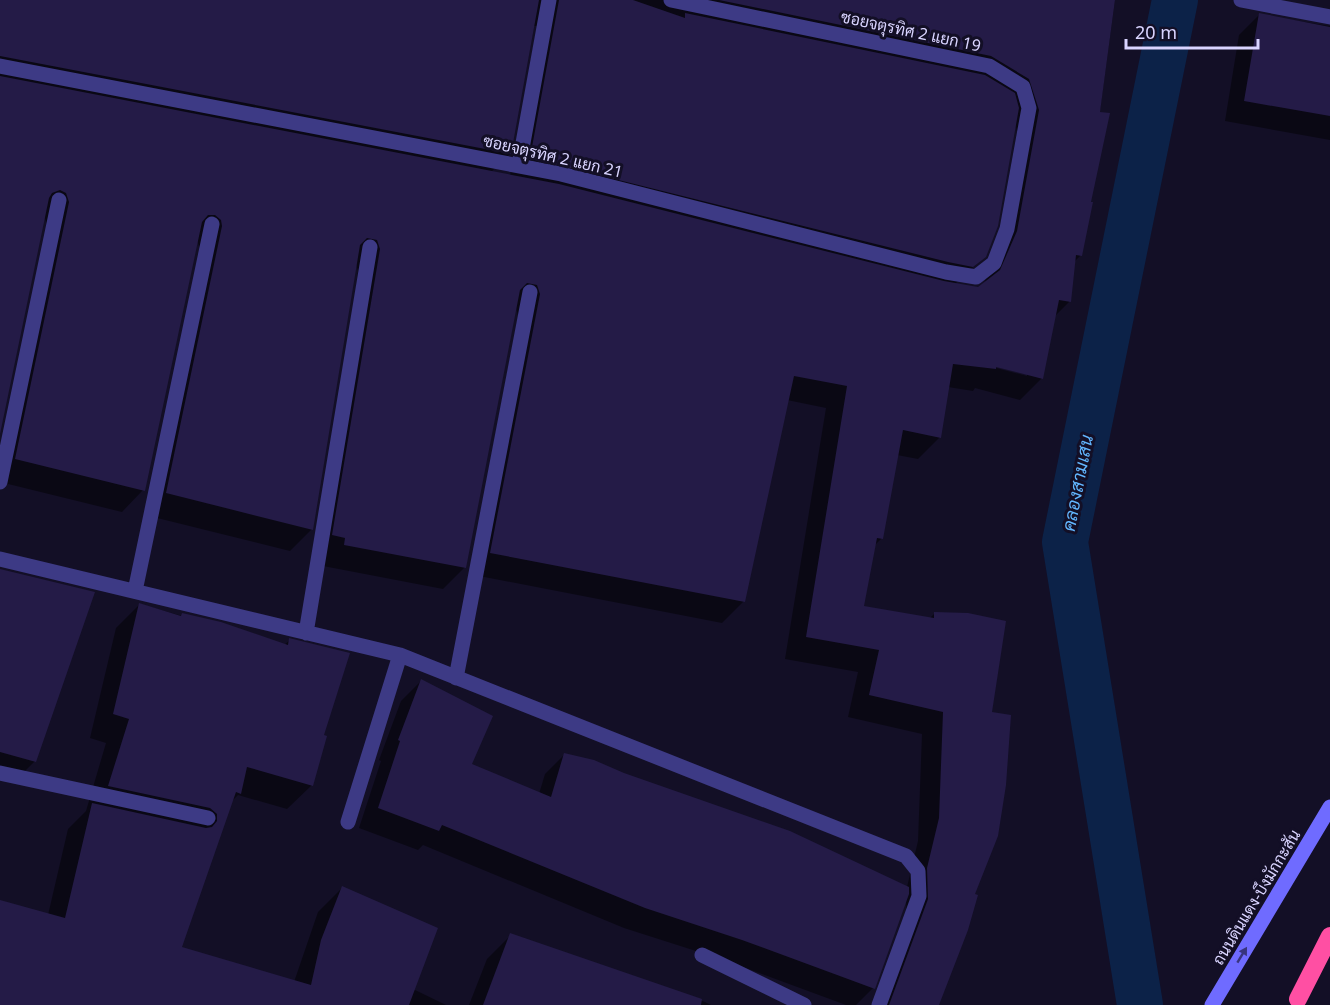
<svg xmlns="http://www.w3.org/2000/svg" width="1330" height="1005" viewBox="0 0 1330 1005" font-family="'Noto Sans',Sarabun,sans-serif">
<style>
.shadow{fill:#0007;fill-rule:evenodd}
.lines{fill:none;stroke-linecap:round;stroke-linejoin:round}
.canal{stroke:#0c2248;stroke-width:46}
.building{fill:#241b47}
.lane{stroke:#3d3a85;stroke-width:15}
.street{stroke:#3d3a85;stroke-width:15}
.secondary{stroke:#6f6bff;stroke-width:15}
.highway{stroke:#ff4fa3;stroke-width:18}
.oneway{fill:#38347d}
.labels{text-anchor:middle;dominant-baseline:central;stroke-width:6;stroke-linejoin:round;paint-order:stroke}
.street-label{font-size:16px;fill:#d9d4ff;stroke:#130f26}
.water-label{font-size:18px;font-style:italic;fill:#62b6ff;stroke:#130f26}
</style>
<rect width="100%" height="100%" fill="#130f26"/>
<path class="shadow" d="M 0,0 L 1115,0 L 1080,256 L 1073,263 L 1069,302 L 1054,317 L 1042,378 L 1020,400 L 975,388 L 973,391 L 948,387 L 940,437 L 918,459 L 897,455 L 882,538 L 874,546 L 862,607 L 929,619 L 935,613 L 990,714 L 973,895 L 937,1005 L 877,1005 L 907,922 L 906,899 L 873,988 L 856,1005 L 846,1005 L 721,959 L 624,928 L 423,845 L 418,850 L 359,828 L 381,761 L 379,760 L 401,701 L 421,681 L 470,765 L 539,794 L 545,774 L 565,754 L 907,887 L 918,841 L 922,734 L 848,717 L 858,672 L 785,659 L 826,408 L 787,400 L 744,601 L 722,623 L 469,574 L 518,316 L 516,307 L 465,567 L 443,589 L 323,566 L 358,271 L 356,264 L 312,529 L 290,551 L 145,515 L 200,249 L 197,240 L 143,490 L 122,512 L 0,482 L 47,225 L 44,215 L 0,427 ZM 534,26 L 537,26 L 510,176 L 491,172 L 510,154 ZM 1015,123 L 1017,132 L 995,254 L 984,284 L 978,288 L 954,285 L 985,256 ZM 990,364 L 1027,373 L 1027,376 L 989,366 Z
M 1259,15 L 1330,26 L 1330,140 L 1225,121 L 1239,35 Z
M 0,571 L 35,761 L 15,781 L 0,777 Z
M 140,604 L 284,645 L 290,640 L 322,736 L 312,785 L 287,809 L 238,795 L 231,802 L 180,948 L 294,982 L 318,912 L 342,888 L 413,989 L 446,1005 L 0,1005 L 0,902 L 48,915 L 68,829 L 86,811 L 106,743 L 90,738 L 116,628 Z
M 511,935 L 705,1002 L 711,1005 L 469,1005 L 487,959 Z"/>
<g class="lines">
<path class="canal" d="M 1140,1005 L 1065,542 L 1175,0"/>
</g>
<path class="building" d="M 0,0 L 539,0 L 511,154 L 0,56 Z
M 559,0 L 633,0 L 685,18 L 685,13 L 985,75 L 1015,93 L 1019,108 L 998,226 L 986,257 L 973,267 L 948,262 L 530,158 Z
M 719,0 L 1115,0 L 1100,112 L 1110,113 L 1091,202 L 1093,202 L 1082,256 L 1076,255 L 1071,302 L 1059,300 L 1043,379 L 996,367 L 996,369 L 953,364 L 941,438 L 903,430 L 883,539 L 877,538 L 864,606 L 934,618 L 934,612 L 968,613 L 1006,621 L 992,712 L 1011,715 L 1006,785 L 998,836 L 975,894 L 978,895 L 968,930 L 939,1005 L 889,1005 L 928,899 L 927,868 L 939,818 L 943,712 L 869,695 L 879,650 L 806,637 L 847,386 L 794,376 L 745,602 L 490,553 L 540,294 L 537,285 L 527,283 L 520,290 L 466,568 L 344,545 L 345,538 L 332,535 L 380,249 L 377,240 L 367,238 L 360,245 L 313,530 L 166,493 L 222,226 L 221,220 L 215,215 L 208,215 L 202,222 L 145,491 L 15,459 L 69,202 L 66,193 L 60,190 L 52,193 L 49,198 L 0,434 L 0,76 L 559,184 L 944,281 L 978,287 L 1000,270 L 1017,231 L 1039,110 L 1029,79 L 991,56 Z
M 1259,13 L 1330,27 L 1330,116 L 1244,101 Z
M 0,569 L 95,592 L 36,762 L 0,752 Z
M 139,603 L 181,616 L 182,613 L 221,622 L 288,645 L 289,638 L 350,653 L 324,735 L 327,736 L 313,786 L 247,767 L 241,794 L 236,792 L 182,947 L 311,985 L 321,940 L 342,886 L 438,928 L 409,1005 L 0,1005 L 0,900 L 65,918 L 92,803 L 206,828 L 212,827 L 217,821 L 217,814 L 210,808 L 108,786 L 129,719 L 113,714 Z
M 421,679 L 493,716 L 472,764 L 551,797 L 564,753 L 594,760 L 624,773 L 790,831 L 909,887 L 909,894 L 875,989 L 742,940 L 645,908 L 442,825 L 439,831 L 378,808 L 400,741 L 398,740 Z
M 510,933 L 702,999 L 701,1005 L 483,1005 Z"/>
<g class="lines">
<path class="lane" d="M 519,165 L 549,0"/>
<path class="street" d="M 1241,0 L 1330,17
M 0,66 L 561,174 L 946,272 L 976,277 L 994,263 L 1007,229 L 1029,108 L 1023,87 L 989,66 L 671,0
M 0,482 L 59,200
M 0,559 L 400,655 L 906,856 L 918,871 L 919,896 L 879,1005
M 135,591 L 212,224
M 306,633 L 370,247
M 456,678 L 530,292
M 0,773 L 208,818
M 348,822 L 400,655
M 702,955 L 804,1005"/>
<path class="secondary" d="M 1212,1005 L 1330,807"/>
<path class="highway" d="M 1298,999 L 1330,936"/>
</g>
<defs><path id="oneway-solid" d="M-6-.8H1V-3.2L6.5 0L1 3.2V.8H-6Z" transform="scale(1.5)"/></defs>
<use class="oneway" href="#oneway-solid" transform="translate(1242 955) rotate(-59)"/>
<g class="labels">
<g class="street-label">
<text transform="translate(911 31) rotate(12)">ซอยจตุรทิศ 2 แยก 19</text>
<text transform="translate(553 156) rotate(13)">ซอยจตุรทิศ 2 แยก 21</text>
<text transform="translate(1256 897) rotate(-59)">ถนนดินแดง-บึงมักกะสัน</text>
</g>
<g class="water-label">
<text transform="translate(1077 483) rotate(-79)">คลองสามเสน</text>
</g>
</g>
<path d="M1126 39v9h132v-9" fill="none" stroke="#d9d4ff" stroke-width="3"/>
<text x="1135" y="39" font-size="18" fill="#d9d4ff" stroke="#130f26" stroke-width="4.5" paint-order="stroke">20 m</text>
</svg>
